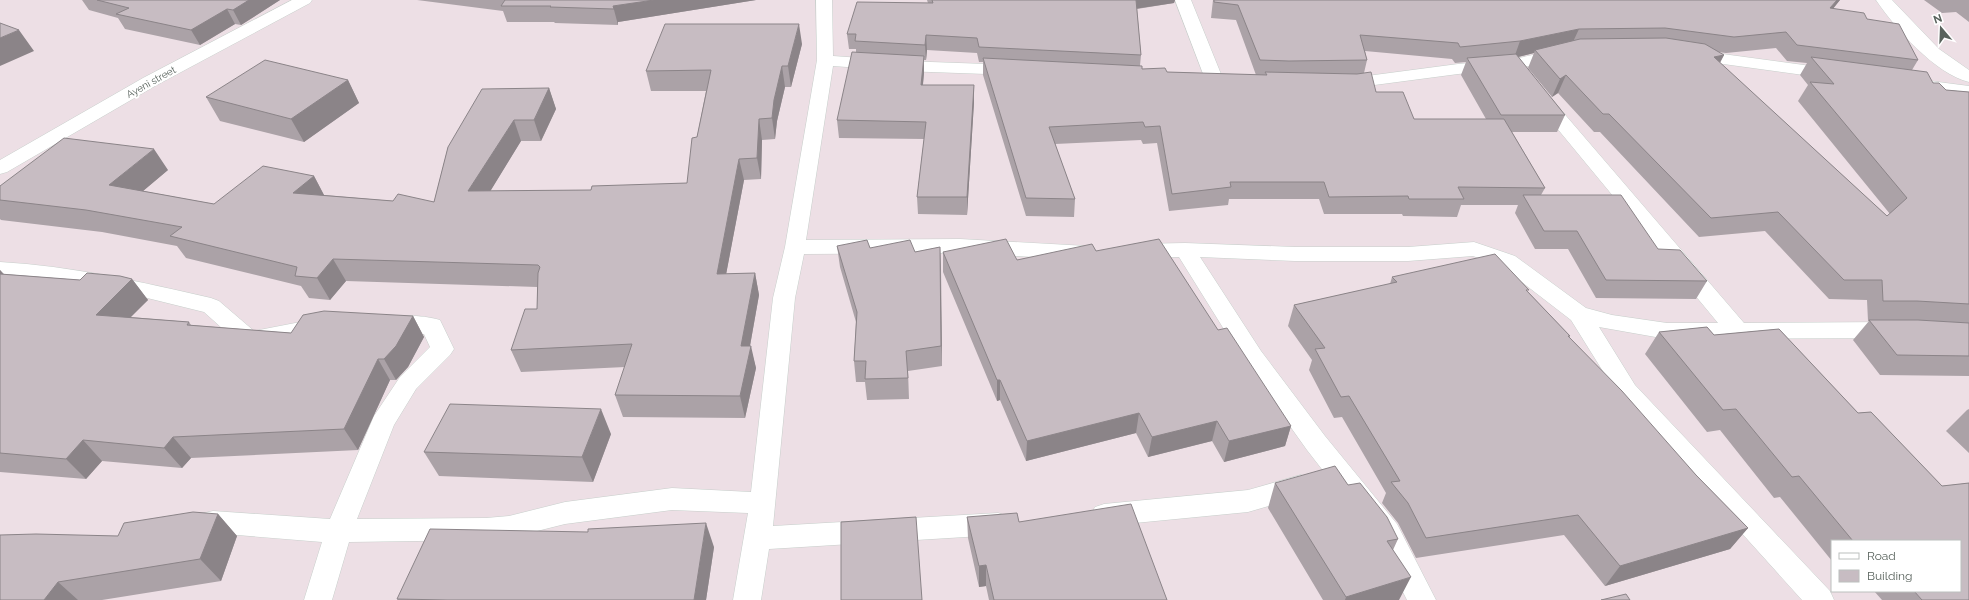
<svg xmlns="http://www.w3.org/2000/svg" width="1969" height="600" viewBox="0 0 1969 600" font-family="Raleway,sans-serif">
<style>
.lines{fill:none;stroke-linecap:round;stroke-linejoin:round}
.minor-casing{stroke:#c7cfcb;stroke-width:1}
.minor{fill:#fff;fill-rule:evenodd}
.wall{fill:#aba2a7;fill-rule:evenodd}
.shaded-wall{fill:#8b8488}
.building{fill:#c7bcc2;stroke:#8b8488}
.labels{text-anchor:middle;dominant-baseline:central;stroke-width:4;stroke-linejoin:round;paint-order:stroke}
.far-street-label{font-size:10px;fill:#58625c;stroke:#fff}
</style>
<rect width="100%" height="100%" fill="#eddfe5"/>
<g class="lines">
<g class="minor-casing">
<path id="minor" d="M 292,0 L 312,0 L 310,3 L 155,86 L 7,172 L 0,174 L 0,160 L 143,78 Z
M 816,0 L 832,0 L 833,56 L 903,61 L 1014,65 L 1020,66 L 1023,70 L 1020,74 L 1014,75 L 903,71 L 833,66 L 806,240 L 960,239 L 1087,246 L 1094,248 L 1097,253 L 1094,258 L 1087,260 L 960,253 L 804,254 L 795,298 L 773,526 L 998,513 L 1007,516 L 1011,524 L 1007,532 L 998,535 L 769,549 L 761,600 L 733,600 L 748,513 L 672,510 L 565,524 L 509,538 L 486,540 L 349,542 L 332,600 L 304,600 L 322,542 L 213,533 L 196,536 L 187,533 L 183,525 L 187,517 L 213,511 L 330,519 L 374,416 L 400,377 L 430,347 L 424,334 L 389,333 L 381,331 L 378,325 L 381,319 C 398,314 423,315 440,320 L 454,349 L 450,355 L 416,389 L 394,425 L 357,519 L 486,518 L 509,516 L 565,502 L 672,488 L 751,492 L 773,298 L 785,247 L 817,60 Z
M 1175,0 L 1191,0 L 1223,79 L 1220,83 L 1214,84 L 1208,83 L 1205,79 Z
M 1876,0 L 1892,0 L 1939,49 L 1969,70 L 1969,82 C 1935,74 1895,28 1876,0 Z
M 1561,49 L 1567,50 L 1569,54 L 1567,58 L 1514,69 L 1458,74 L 1344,89 L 1338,88 L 1335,84 L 1338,80 L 1344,79 L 1458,64 L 1514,59 Z
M 1693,50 L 1833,69 L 1839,70 L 1842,74 L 1839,78 L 1833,79 L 1687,59 L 1685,55 L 1687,51 Z
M 1915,79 L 1969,86 L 1969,96 L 1909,88 L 1906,84 L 1909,80 Z
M 1543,95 L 1549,96 L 1744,323 L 1892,322 L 1900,324 L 1903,330 L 1900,336 L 1892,338 L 1667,339 L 1599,327 L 1635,385 L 1830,591 L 1834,600 L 1802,600 L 1619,397 L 1571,320 L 1501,266 L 1473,256 L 1408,261 L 1295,261 L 1200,257 L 1261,351 L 1325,436 L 1397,524 L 1436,600 L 1407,600 L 1377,540 L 1307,450 L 1245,363 L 1179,257 L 1136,258 L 1129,256 L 1126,251 L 1129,246 L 1136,244 L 1185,243 L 1295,247 L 1408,247 L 1474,242 L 1515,256 L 1586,308 L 1612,315 L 1667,323 L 1718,323 L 1537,104 L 1534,100 L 1537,96 Z
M 0,262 C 72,266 141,282 211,298 L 219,301 L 254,331 L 321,318 L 329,320 L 332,326 L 329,332 L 321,334 L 250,348 L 242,346 L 204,312 L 123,292 L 32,278 L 0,276 Z
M 1301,475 L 1310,478 L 1314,486 L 1310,494 L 1248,512 L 1104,526 L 1095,523 L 1091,515 L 1095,507 L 1104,504 L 1248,490 Z"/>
</g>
<use href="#minor" class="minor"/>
</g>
<path class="wall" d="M 82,0 L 280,0 L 241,25 L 235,24 L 200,45 L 125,29 L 118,18 L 89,10 Z
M 417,0 L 756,0 L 618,22 L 618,25 L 555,23 L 554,22 L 507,22 L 503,11 Z
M 927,0 L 1175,0 L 1174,3 L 1137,9 L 1141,55 L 1140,66 L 1142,69 L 1167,72 L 1256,75 L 1236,20 L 1211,18 L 1213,0 L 1840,0 L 1833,8 L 1867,19 L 1918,60 L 1912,70 L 1946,90 L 1969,92 L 1969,376 L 1880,375 L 1853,340 L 1869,321 L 1868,321 L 1867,300 L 1829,299 L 1765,231 L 1699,237 L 1600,132 L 1594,132 L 1558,93 L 1552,97 L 1528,68 L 1534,53 L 1518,57 L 1565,115 L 1557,132 L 1512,132 L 1545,188 L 1541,195 L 1658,249 L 1707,281 L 1696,299 L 1596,298 L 1568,249 L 1535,249 L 1515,213 L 1518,205 L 1461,205 L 1457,217 L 1403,216 L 1402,214 L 1324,214 L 1319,199 L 1229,199 L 1228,205 L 1169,211 L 1157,143 L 1143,144 L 1141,140 L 1055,144 L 1075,199 L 1074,217 L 1026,216 L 983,75 L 983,62 L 979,62 L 977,53 L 927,50 L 926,60 L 924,60 L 924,73 L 923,85 L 974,85 L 974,102 L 967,215 L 918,214 L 917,197 L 924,139 L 839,138 L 837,120 L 856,52 L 856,49 L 849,49 L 847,34 L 928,3 ZM 1776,48 L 1787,61 L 1807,63 L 1800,75 L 1808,85 L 1798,101 L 1890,214 L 1887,216 L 1720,63 L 1724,55 L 1718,52 L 1726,53 ZM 1365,51 L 1452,59 L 1455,63 L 1466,62 L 1461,75 L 1486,119 L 1414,119 L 1376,92 L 1364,73 L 1367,60 Z
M 1924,0 L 1969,0 L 1969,22 L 1956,12 L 1942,13 Z
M 802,44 L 791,87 L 785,87 L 777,121 L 775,139 L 762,140 L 761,179 L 744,180 L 726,274 L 755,273 L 759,295 L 750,346 L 756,368 L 745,418 L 623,417 L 615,395 L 625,367 L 521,372 L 511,350 L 537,309 L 537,287 L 346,281 L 330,300 L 309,298 L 301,286 L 186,258 L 177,246 L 102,232 L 1,220 L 0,219 L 0,186 L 168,170 L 143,191 L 214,204 L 314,176 L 324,195 L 393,201 L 434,202 L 448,147 L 549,88 L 556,109 L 541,141 L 521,141 L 490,191 L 591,190 L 687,183 L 697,137 L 706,91 L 651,91 L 646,71 Z
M 348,80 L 359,103 L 304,142 L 220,121 L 206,97 Z
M 837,246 L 870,248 L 915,252 L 940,247 L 942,366 L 908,371 L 909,399 L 867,400 L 865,382 L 856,382 L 854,361 L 856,322 L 840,267 Z
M 1096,251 L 1218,330 L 1291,426 L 1285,446 L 1224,462 L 1212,441 L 1148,457 L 1136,433 L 1026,461 L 1000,400 L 997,401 L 943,272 L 943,252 L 1017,260 Z
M 0,270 L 4,274 L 80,280 L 132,279 L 148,300 L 130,317 L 189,322 L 191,325 L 291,333 L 413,316 L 424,337 L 408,367 L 396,380 L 390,380 L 358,450 L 191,458 L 182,468 L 102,461 L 86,479 L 0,472 Z
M 1392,277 L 1528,292 L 1570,336 L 1569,337 L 1696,475 L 1748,528 L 1730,549 L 1605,586 L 1564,535 L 1416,558 L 1398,523 L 1382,503 L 1386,493 L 1342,417 L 1334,418 L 1309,370 L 1312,360 L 1288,326 L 1294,305 L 1390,284 Z
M 1707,327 L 1714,335 L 1779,329 L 1858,413 L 1871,412 L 1942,486 L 1969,483 L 1969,600 L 1882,600 L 1874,591 L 1960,591 L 1960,541 L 1832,541 L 1832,561 L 1780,497 L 1774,498 L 1720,430 L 1707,432 L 1645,354 L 1659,332 Z
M 1969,409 L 1969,453 L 1946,431 L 1967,410 Z
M 611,434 L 593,482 L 439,476 L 424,452 Z
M 1275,483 L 1398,539 L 1393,550 L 1399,600 L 1323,600 L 1268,508 Z
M 218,514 L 237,536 L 221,581 L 102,600 L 0,600 Z
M 967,517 L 1019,522 L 1167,600 L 989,600 L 986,586 L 979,587 L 968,538 Z
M 588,532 L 714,547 L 706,600 L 398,600 L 397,599 Z"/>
<path class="shaded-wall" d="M 249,0 L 280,0 L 241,25 L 233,10 Z
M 654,0 L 756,0 L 618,22 L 618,25 L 613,6 Z
M 1135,0 L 1175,0 L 1174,3 L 1134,9 Z
M 1837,0 L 1840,0 L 1821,24 L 1830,8 Z
M 227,9 L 235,24 L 200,45 L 191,30 Z
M 799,24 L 802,44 L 791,87 L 788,66 Z
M 1579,29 L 1572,44 L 1535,50 L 1534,53 L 1514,58 L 1520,41 Z
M 19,30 L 34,51 L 0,66 L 0,38 Z
M 926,35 L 927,50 L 926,60 L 925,45 Z
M 1724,55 L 1714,73 L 1714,57 Z
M 924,56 L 924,73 L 921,102 L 921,85 Z
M 782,66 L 785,87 L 777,121 L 775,139 L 772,118 L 774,100 Z
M 1566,75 L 1558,93 L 1552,97 L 1560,79 Z
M 348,80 L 359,103 L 304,142 L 291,119 Z
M 974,85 L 974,102 L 967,215 L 967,197 Z
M 549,88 L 556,109 L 541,141 L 534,120 Z
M 759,119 L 762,140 L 761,179 L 757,158 Z
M 514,120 L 521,141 L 477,213 L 468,191 Z
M 154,149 L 168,170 L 124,207 L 109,185 Z
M 739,159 L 744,180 L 722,296 L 717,274 Z
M 314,176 L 325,197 L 293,193 Z
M 940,247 L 941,268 L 942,366 L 941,346 Z
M 333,259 L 346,281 L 330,300 L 317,278 Z
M 0,270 L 8,280 L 0,286 Z
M 755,273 L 759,295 L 746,368 L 741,346 Z
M 132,279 L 148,300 L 113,335 L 96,315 Z
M 413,316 L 424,337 L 408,367 L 396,380 L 384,359 Z
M 751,346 L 756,368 L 745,418 L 740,396 Z
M 378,359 L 390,380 L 358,450 L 344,429 Z
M 997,380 L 1000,380 L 1000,400 L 997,401 Z
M 601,409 L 611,434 L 593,482 L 582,457 Z
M 1139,413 L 1136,433 L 1026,461 L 1027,441 Z
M 1217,421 L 1212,441 L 1148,457 L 1152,437 Z
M 1291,426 L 1285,446 L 1224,462 L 1229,441 Z
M 173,437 L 191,458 L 182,468 L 164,448 Z
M 83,440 L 102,461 L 86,479 L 66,459 Z
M 218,514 L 237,536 L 221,581 L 200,559 Z
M 706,523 L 714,547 L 706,600 L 694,600 Z
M 1748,528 L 1730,549 L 1605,586 L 1620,566 Z
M 986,565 L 986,586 L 979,587 L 979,566 Z
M 1411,577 L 1399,600 L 1345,600 L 1346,597 Z
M 58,582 L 78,600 L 44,600 Z"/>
<path class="building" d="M 97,0 L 249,0 L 233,10 L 227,9 L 191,30 L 116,14 L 129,8 Z
M 505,0 L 654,0 L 613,6 L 614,9 L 550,7 L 551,6 L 501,6 Z
M 932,0 L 1136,0 L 1141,55 L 979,47 L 977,38 L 926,35 L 925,45 L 855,41 L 856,34 L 847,34 L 857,2 L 933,3 Z
M 1214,0 L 1837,0 L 1830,8 L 1864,13 L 1867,19 L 1899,24 L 1918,60 L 1797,45 L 1786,32 L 1734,37 L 1665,28 L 1579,29 L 1520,41 L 1460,47 L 1458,43 L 1360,35 L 1367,60 L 1289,61 L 1260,60 L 1238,5 L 1214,2 Z
M 0,23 L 19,30 L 0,38 Z
M 665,24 L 799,24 L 788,66 L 782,66 L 774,100 L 772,118 L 759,119 L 757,158 L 739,159 L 717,274 L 755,273 L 741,346 L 751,346 L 740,396 L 615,395 L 632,344 L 511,350 L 525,309 L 537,309 L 538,273 L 540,267 L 538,265 L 333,259 L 317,278 L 295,276 L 297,267 L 170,236 L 182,227 L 86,210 L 0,200 L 0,186 L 64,138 L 154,149 L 109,185 L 214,204 L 263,166 L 314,176 L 293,193 L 393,201 L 398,194 L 434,202 L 448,147 L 482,89 L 549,88 L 534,120 L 514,120 L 468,191 L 591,190 L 592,186 L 687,183 L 692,138 L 697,137 L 711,70 L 646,71 Z
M 1666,38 L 1705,44 L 1724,55 L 1714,57 L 1887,216 L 1907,198 L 1810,82 L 1834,84 L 1811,57 L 1927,72 L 1933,83 L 1939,83 L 1946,90 L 1969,92 L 1969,304 L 1917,301 L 1883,301 L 1882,280 L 1844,280 L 1778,212 L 1711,218 L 1609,114 L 1603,114 L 1566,75 L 1560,79 L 1535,50 L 1580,39 Z
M 852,52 L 924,56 L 921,85 L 974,85 L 967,197 L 917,197 L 926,122 L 837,120 Z
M 1516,54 L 1565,115 L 1501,115 L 1467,58 Z
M 983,58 L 1142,66 L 1142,69 L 1165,68 L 1167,72 L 1267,75 L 1265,72 L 1357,74 L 1371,72 L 1376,92 L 1403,92 L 1414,119 L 1504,119 L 1545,188 L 1458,187 L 1464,199 L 1409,199 L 1408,196 L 1329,197 L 1324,182 L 1230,182 L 1231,187 L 1172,194 L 1160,126 L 1145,127 L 1143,122 L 1049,127 L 1075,199 L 1026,198 Z
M 265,60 L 348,80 L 291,119 L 206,97 Z
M 1523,195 L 1621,195 L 1658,249 L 1680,250 L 1707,281 L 1606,280 L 1577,231 L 1544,231 Z
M 1006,239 L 1017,260 L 1092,244 L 1096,251 L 1159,239 L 1218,330 L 1227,328 L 1291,426 L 1229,441 L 1217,421 L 1152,437 L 1139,413 L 1027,441 L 1000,380 L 997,380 L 943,252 Z
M 867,240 L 870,248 L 910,240 L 915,252 L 940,247 L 941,346 L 906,351 L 908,378 L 865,379 L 866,361 L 854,361 L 857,312 L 837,246 Z
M 1495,254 L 1529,290 L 1526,290 L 1570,336 L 1568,336 L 1622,391 L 1696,475 L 1748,528 L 1620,566 L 1578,515 L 1426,538 L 1408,503 L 1391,482 L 1400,481 L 1349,396 L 1341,397 L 1315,349 L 1325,348 L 1294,305 L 1397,282 L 1392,277 Z
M 87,273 L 120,276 L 132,279 L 96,315 L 189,322 L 187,325 L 291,333 L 303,315 L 324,311 L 413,316 L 396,346 L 384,359 L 378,359 L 344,429 L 173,437 L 164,448 L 83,440 L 66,459 L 0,453 L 0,274 L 80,280 Z
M 1869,320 L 1918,320 L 1969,323 L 1969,356 L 1897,355 Z
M 1707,327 L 1714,335 L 1779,329 L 1858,413 L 1871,412 L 1942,486 L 1969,483 L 1969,600 L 1922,600 L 1914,591 L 1960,591 L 1960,541 L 1853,541 L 1799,476 L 1792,477 L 1736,409 L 1723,410 L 1659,332 Z
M 450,404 L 601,409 L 582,457 L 424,452 Z
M 1335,466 L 1348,485 L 1360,483 L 1387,517 L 1398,539 L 1387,541 L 1411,577 L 1346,597 L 1275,483 Z
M 1131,504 L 1167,600 L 994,600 L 986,565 L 979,566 L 967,517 L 1017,513 L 1019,522 Z
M 193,512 L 218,514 L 200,559 L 58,582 L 44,600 L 0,600 L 0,535 L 36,534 L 118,536 L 124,523 Z
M 916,517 L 922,600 L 841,600 L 841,522 Z
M 706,523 L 694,600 L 447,600 L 397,599 L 430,529 L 588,532 L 588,529 Z
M 1626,594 L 1630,600 L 1601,600 Z"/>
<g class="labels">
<g class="far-street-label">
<text transform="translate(151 82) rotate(-29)">Ayeni street</text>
</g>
</g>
<rect x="1831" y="540" width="130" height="52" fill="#ffffff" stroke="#bcc0be"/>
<rect x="1839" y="553" width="20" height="6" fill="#ffffff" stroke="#bcc0be"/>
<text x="1867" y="560" font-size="12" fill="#58625c">Road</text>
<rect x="1839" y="570" width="20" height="12" fill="#c7bcc2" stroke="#bcc0be"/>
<text x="1867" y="580" font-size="12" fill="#58625c">Building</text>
<g transform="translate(1941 28) rotate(341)" stroke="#ffffff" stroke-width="3" paint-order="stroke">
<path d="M0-3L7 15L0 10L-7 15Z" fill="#58625c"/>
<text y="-6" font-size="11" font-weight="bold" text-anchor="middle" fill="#58625c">N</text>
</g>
</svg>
